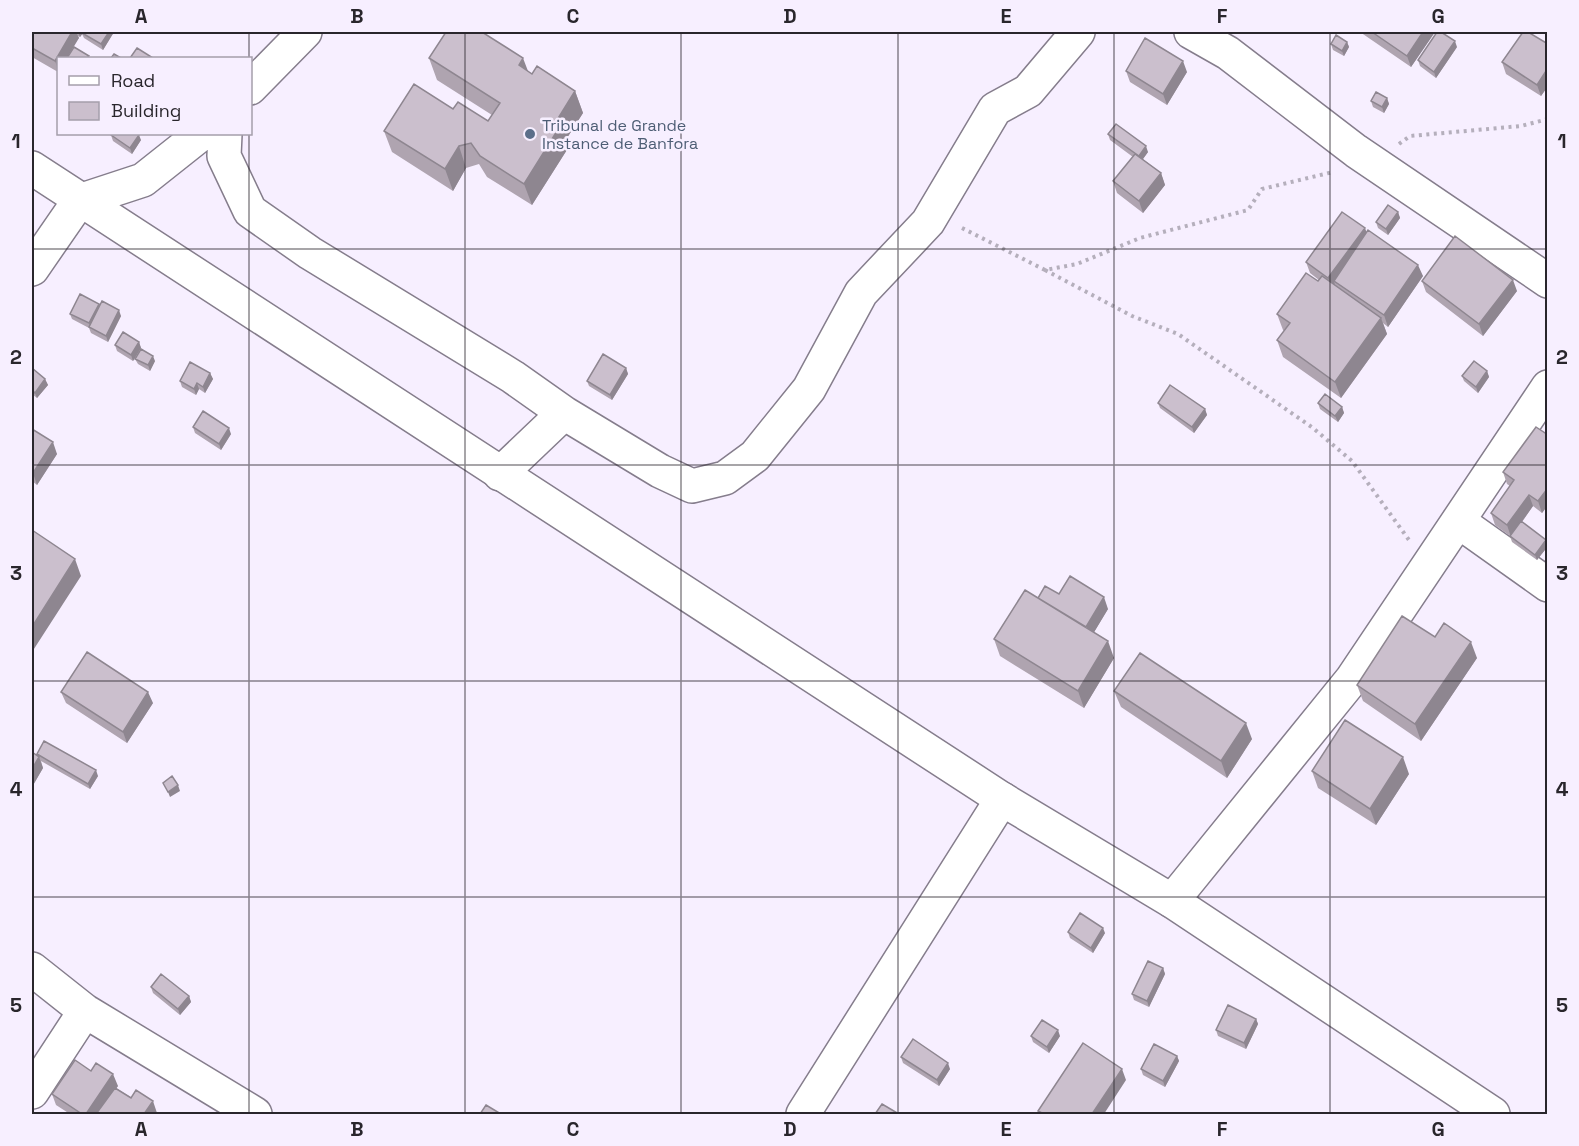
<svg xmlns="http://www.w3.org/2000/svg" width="1579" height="1146" viewBox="0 0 1579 1146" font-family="'Space Grotesk',sans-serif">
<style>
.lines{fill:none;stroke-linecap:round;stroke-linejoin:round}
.minor-casing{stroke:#857d8c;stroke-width:36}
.major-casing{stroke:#857d8c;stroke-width:36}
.highway-casing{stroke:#857d8c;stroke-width:36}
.path{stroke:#b5afbc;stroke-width:4;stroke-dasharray:3 4.5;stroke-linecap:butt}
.minor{stroke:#fff;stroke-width:33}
.major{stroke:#fff;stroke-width:33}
.highway{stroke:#fff;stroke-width:33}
.wall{fill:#afa4b0}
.shaded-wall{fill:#8e8690}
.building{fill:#cbbfcd;stroke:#8e8690;stroke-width:1.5}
.grid{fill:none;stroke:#29262c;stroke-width:1.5;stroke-opacity:0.55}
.service-dot{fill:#5c6f8a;stroke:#f7efff;stroke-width:2}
.labels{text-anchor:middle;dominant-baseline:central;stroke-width:5;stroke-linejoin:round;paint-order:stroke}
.service-label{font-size:16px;fill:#4e5e75;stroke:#f7efff;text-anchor:start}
.neatline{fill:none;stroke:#29262c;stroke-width:2}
.grid-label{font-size:20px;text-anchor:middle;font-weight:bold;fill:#29262c}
</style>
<rect width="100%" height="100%" fill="#f7efff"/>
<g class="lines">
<g class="minor-casing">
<path id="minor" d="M 1191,32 L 1228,53 L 1356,151 L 1548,281
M 250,88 L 305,32
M 225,134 L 224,156 L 250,211 L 310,253 L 513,377 L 564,413
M 79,201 L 143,180 L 201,134
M 500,474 L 564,413 L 660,471 L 692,486 L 725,478 L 755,456 L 809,389 L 861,293 L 928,222 L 995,109 L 1028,91 L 1078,32
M 1458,521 L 1548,585
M 1172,901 L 1352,679 L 1548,387
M 32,969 L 85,1011 L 255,1114
M 32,1092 L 85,1011
M 803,1114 L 1002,799"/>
</g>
<g class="major-casing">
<path id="major" d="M 32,269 L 79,201"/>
</g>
<g class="highway-casing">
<path id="highway" d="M 32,168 L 1002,799 L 1172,901 L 1493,1114"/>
</g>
<path class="path" d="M 1399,144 L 1410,136 L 1521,126 L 1548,119
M 962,228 L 1045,270 L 1077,264 L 1140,238 L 1248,210 L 1262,189 L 1333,172
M 1045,270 L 1132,316 L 1178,334 L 1313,428 L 1352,461 L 1409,540"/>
<use href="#minor" class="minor"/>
<use href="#major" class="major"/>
<use href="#highway" class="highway"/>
</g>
<path class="wall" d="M 32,32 L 114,32 L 103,50 L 84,38 L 82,34 L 80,37 L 78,36 L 79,38 L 58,58 L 58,72 L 32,57 Z
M 1360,32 L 1435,32 L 1411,67 Z
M 1347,42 L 1349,47 L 1344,56 L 1333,50 L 1331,44 Z
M 1548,44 L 1548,86 L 1541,96 L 1506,74 L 1502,62 Z
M 1457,47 L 1436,78 L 1420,66 L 1418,60 Z
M 429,58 L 528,71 L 532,74 L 575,91 L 583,113 L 567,138 L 570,145 L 532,205 L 487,177 L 479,164 L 466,168 L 453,191 L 392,152 L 384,131 L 488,121 L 492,115 L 437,80 Z
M 1126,71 L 1187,72 L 1167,105 L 1130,82 Z
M 1387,98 L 1389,104 L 1384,113 L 1373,107 L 1371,101 Z
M 1108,134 L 1148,152 L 1143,159 L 1161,173 L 1165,185 L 1143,213 L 1117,193 L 1113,181 L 1133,157 L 1110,140 Z
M 111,135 L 141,140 L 132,154 L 113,141 Z
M 1398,212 L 1400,218 L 1388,235 L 1378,228 L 1376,222 Z
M 1367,233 L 1423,276 L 1388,327 L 1383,323 L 1387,334 L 1341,398 L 1283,357 L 1277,340 L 1284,331 L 1283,330 L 1277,314 L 1319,280 L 1310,273 L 1306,262 Z
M 1422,281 L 1517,291 L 1483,336 L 1426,292 Z
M 99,304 L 100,306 L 121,316 L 108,342 L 91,333 L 89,328 L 72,319 L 70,314 Z
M 139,342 L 141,348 L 133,361 L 117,351 L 115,345 Z
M 135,359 L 155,361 L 150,371 L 138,364 Z
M 32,368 L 45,379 L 48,385 L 37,398 L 32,394 Z
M 626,368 L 628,374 L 612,400 L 589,386 L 587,381 Z
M 1487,371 L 1489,377 L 1478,393 L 1464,381 L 1462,376 Z
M 210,373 L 213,379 L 205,393 L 199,389 L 196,395 L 182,387 L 180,381 Z
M 1158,403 L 1205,409 L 1207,415 L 1194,433 L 1160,408 Z
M 1318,403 L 1342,407 L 1344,413 L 1338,422 L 1320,409 Z
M 193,427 L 231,434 L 221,450 L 195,433 Z
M 32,429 L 57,454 L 37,485 L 32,481 Z
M 1548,435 L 1548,505 L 1542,513 L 1533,506 L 1522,522 L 1546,540 L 1548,546 L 1537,560 L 1512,542 L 1510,536 L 1495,525 L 1491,513 L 1510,486 L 1507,484 L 1503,472 Z
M 1059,594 L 1108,609 L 1094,632 L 1114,658 L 1084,708 L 1000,656 L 994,639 L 1038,598 Z
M 1435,637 L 1477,658 L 1421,741 L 1363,701 L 1357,685 Z
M 1114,691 L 1252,739 L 1227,778 L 1121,707 Z
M 61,692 L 153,703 L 127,743 L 66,703 Z
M 32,752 L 37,755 L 37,754 L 98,776 L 90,789 L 41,761 L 43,768 L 32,787 Z
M 1312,771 L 1409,774 L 1376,825 L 1318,788 Z
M 1068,932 L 1105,933 L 1093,953 L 1070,938 Z
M 1163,968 L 1165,974 L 1149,1007 L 1134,1000 L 1132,994 Z
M 151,987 L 189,996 L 191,1002 L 180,1015 L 153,993 Z
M 1256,1019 L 1258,1024 L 1246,1049 L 1218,1036 L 1216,1030 Z
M 1031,1036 L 1060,1036 L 1049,1053 L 1033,1042 Z
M 1177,1056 L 1179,1061 L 1165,1087 L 1143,1075 L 1141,1069 Z
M 901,1057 L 950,1069 L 939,1086 L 903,1063 Z
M 91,1071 L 118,1086 L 116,1088 L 157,1113 L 155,1114 L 70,1114 L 56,1105 L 52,1094 Z"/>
<path class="shaded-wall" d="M 72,32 L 76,32 L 79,38 L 67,58 L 58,58 L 58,69 L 55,61 Z
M 78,32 L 84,32 L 80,37 Z
M 109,32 L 114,32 L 103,50 L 101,44 Z
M 1423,32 L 1435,32 L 1411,67 L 1407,56 Z
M 1455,41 L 1457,47 L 1436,78 L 1434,72 Z
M 1347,42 L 1349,47 L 1344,56 L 1342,51 Z
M 523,58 L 531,79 L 519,65 Z
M 1183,61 L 1187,72 L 1167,105 L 1163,94 Z
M 1548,68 L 1548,86 L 1541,96 L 1537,85 Z
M 575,91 L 583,113 L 567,138 L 570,145 L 532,205 L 524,184 L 557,120 Z
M 1387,98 L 1389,104 L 1384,113 L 1382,107 Z
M 139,135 L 141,140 L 132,154 L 130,148 Z
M 459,146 L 466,168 L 453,191 L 445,169 Z
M 1146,146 L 1148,152 L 1140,163 L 1138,157 Z
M 1161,173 L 1165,185 L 1143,213 L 1139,201 Z
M 1398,212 L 1400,218 L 1388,235 L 1386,229 Z
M 1365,228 L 1369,239 L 1334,281 L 1335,285 L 1332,289 L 1328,278 Z
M 1418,265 L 1423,276 L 1388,327 L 1384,315 Z
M 1513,280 L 1517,291 L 1483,336 L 1479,324 Z
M 99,304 L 101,310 L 91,329 L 89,323 Z
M 119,310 L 121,316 L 108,342 L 106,336 Z
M 1381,318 L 1387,334 L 1341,398 L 1335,382 Z
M 139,342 L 141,348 L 133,361 L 131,355 Z
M 153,356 L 155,361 L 150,371 L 148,365 Z
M 626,368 L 628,374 L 612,400 L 610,395 Z
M 1487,371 L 1489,377 L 1478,393 L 1476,387 Z
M 210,373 L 213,379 L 205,393 L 203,387 Z
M 45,379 L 48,385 L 37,398 L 35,393 Z
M 197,383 L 199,389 L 196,395 L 194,389 Z
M 1342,407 L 1344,413 L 1338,422 L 1335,416 Z
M 1205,409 L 1207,415 L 1194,433 L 1192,427 Z
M 229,428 L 231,434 L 221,450 L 219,444 Z
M 53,442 L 57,454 L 37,485 L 33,473 Z
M 1548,488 L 1548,505 L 1542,513 L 1538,501 Z
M 1529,495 L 1533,506 L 1511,537 L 1507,525 Z
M 1546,540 L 1548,546 L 1537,560 L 1535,555 Z
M 75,559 L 81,576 L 32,652 L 32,627 Z
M 1104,597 L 1108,609 L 1090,639 L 1086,627 Z
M 1108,641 L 1114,658 L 1084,708 L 1078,691 Z
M 1471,642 L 1477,658 L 1421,741 L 1415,724 Z
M 148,692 L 153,703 L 127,743 L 123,732 Z
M 1246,723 L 1252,739 L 1227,778 L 1221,761 Z
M 39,757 L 43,768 L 32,787 L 32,769 Z
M 1403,757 L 1409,774 L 1376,825 L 1370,809 Z
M 96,770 L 98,776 L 90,789 L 88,784 Z
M 178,785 L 180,791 L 170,797 L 168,792 Z
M 1103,928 L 1105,933 L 1093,953 L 1091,948 Z
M 1163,968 L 1165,974 L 1149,1007 L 1147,1001 Z
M 189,996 L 191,1002 L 180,1015 L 178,1009 Z
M 1256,1019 L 1258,1024 L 1246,1049 L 1244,1043 Z
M 1058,1030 L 1060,1036 L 1049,1053 L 1047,1047 Z
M 1177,1056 L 1179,1061 L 1165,1087 L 1163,1081 Z
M 948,1063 L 950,1069 L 939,1086 L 937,1080 Z
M 1122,1069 L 1126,1080 L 1104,1114 L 1092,1114 Z
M 113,1074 L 118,1086 L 98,1114 L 86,1114 Z
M 153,1101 L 157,1113 L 155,1114 L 144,1114 Z"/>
<path class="building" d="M 32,32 L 72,32 L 55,61 L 32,48 Z
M 82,32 L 109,32 L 101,44 L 82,33 Z
M 446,32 L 482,32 L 523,58 L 519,65 L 532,74 L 537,66 L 575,91 L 557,120 L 562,123 L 524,184 L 480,156 L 471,143 L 459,146 L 445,169 L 384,131 L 414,84 L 453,109 L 458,102 L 488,121 L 500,103 L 429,58 Z
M 1372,32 L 1423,32 L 1407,56 Z
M 1437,32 L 1441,32 L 1455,41 L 1434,72 L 1418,60 Z
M 1523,32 L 1528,32 L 1548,44 L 1548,68 L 1537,85 L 1502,62 Z
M 1336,35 L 1347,42 L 1342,51 L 1331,44 Z
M 1145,38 L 1183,61 L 1163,94 L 1126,71 Z
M 74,47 L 89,56 L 87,58 L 67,58 Z
M 137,48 L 153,58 L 130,58 Z
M 114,54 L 121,58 L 111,58 Z
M 1376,92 L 1387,98 L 1382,107 L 1371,101 Z
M 1116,124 L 1146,146 L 1139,156 L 1108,134 Z
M 112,134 L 137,134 L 139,135 L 130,148 L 111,135 Z
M 1135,154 L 1161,173 L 1139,201 L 1113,181 Z
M 1388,205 L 1398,212 L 1386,229 L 1376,222 Z
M 1342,212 L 1365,228 L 1328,278 L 1306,262 Z
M 1368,230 L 1418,265 L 1384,315 L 1334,281 Z
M 1455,236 L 1513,280 L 1479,324 L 1422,281 Z
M 1306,273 L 1318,281 L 1322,276 L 1381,318 L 1335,382 L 1277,340 L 1290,323 L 1277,314 Z
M 80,294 L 99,304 L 89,323 L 70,314 Z
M 102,301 L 119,310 L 106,336 L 89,327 Z
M 123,332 L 139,342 L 131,355 L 115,345 Z
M 141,349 L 153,356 L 148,365 L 135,359 Z
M 603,354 L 626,368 L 610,395 L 587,381 Z
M 1474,361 L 1487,371 L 1476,387 L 1462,376 Z
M 190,362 L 210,373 L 203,387 L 197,383 L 194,389 L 180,381 Z
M 32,368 L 45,379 L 35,393 L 32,390 Z
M 1170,385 L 1205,409 L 1192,427 L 1158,403 Z
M 1325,394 L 1342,407 L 1335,416 L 1318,403 Z
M 203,411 L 229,428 L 219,444 L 193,427 Z
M 1536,427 L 1548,435 L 1548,488 L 1538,501 L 1529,495 L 1507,525 L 1491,513 L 1514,480 L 1503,472 Z
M 32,429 L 53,442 L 33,473 L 32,472 Z
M 1521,521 L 1546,540 L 1535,555 L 1510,536 Z
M 32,530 L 75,559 L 32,627 Z
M 1070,576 L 1104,597 L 1086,627 L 1038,598 L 1045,586 L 1059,594 Z
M 1025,590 L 1108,641 L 1078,691 L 994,639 Z
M 1402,616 L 1435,637 L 1444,623 L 1471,642 L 1415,724 L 1357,685 Z
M 87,652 L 148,692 L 123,732 L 61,692 Z
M 1140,653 L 1246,723 L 1221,761 L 1114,691 Z
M 1345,720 L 1403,757 L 1370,809 L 1312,771 Z
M 44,741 L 96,770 L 88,784 L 37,754 Z
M 32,752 L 39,757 L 32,769 Z
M 172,776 L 178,785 L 168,792 L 163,783 Z
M 1080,913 L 1103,928 L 1091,948 L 1068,932 Z
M 1148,961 L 1163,968 L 1147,1001 L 1132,994 Z
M 161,974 L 189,996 L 178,1009 L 151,987 Z
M 1228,1005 L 1256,1019 L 1244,1043 L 1216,1030 Z
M 1042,1020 L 1058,1030 L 1047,1047 L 1031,1036 Z
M 913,1039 L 948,1063 L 937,1080 L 901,1057 Z
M 1083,1043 L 1122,1069 L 1092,1114 L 1044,1114 L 1038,1111 Z
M 1154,1044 L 1177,1056 L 1163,1081 L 1141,1069 Z
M 75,1060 L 91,1071 L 96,1063 L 113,1074 L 86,1114 L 82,1114 L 52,1094 Z
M 115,1088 L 131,1098 L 136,1090 L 153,1101 L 144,1114 L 96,1114 Z
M 882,1104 L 899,1114 L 875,1114 Z
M 486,1105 L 501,1114 L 480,1114 Z"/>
<path class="grid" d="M 249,32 L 249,58M 465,32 L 465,1114M 681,32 L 681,1114M 898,32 L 898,1114M 1114,32 L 1114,1114M 1330,32 L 1330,1114M 249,134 L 249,1114M 32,249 L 1548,249M 32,465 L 1548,465M 32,681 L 1548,681M 32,897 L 1548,897"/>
<circle class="service-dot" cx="530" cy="134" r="6"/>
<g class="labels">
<g class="service-label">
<text x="542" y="125">Tribunal de Grande<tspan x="542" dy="18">Instance de Banfora</tspan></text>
</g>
</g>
<rect width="1579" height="1146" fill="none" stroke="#f7efff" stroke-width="66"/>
<rect x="57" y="57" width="195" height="78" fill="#f7efff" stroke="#a59fab" stroke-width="1.5"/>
<rect x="69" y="76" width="30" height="9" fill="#ffffff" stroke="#a59fab" stroke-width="1.5"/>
<text x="111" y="87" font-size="18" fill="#29262c">Road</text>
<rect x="69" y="102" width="30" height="18" fill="#cbbfcd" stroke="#a59fab" stroke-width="1.5"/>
<text x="111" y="117" font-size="18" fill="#29262c">Building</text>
<rect x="33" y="33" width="1513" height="1080" class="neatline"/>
<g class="grid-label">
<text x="141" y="23">A</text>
<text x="357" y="23">B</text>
<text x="573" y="23">C</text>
<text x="790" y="23">D</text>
<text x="1006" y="23">E</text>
<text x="1222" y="23">F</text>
<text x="1438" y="23">G</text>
<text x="16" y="148">1</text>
<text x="1562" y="148">1</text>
<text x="16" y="364">2</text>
<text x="1562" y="364">2</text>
<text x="16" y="580">3</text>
<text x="1562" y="580">3</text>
<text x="16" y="796">4</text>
<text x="1562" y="796">4</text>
<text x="16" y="1012">5</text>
<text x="1562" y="1012">5</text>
<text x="141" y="1136">A</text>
<text x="357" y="1136">B</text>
<text x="573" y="1136">C</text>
<text x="790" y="1136">D</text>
<text x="1006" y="1136">E</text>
<text x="1222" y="1136">F</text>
<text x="1438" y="1136">G</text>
</g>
</svg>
